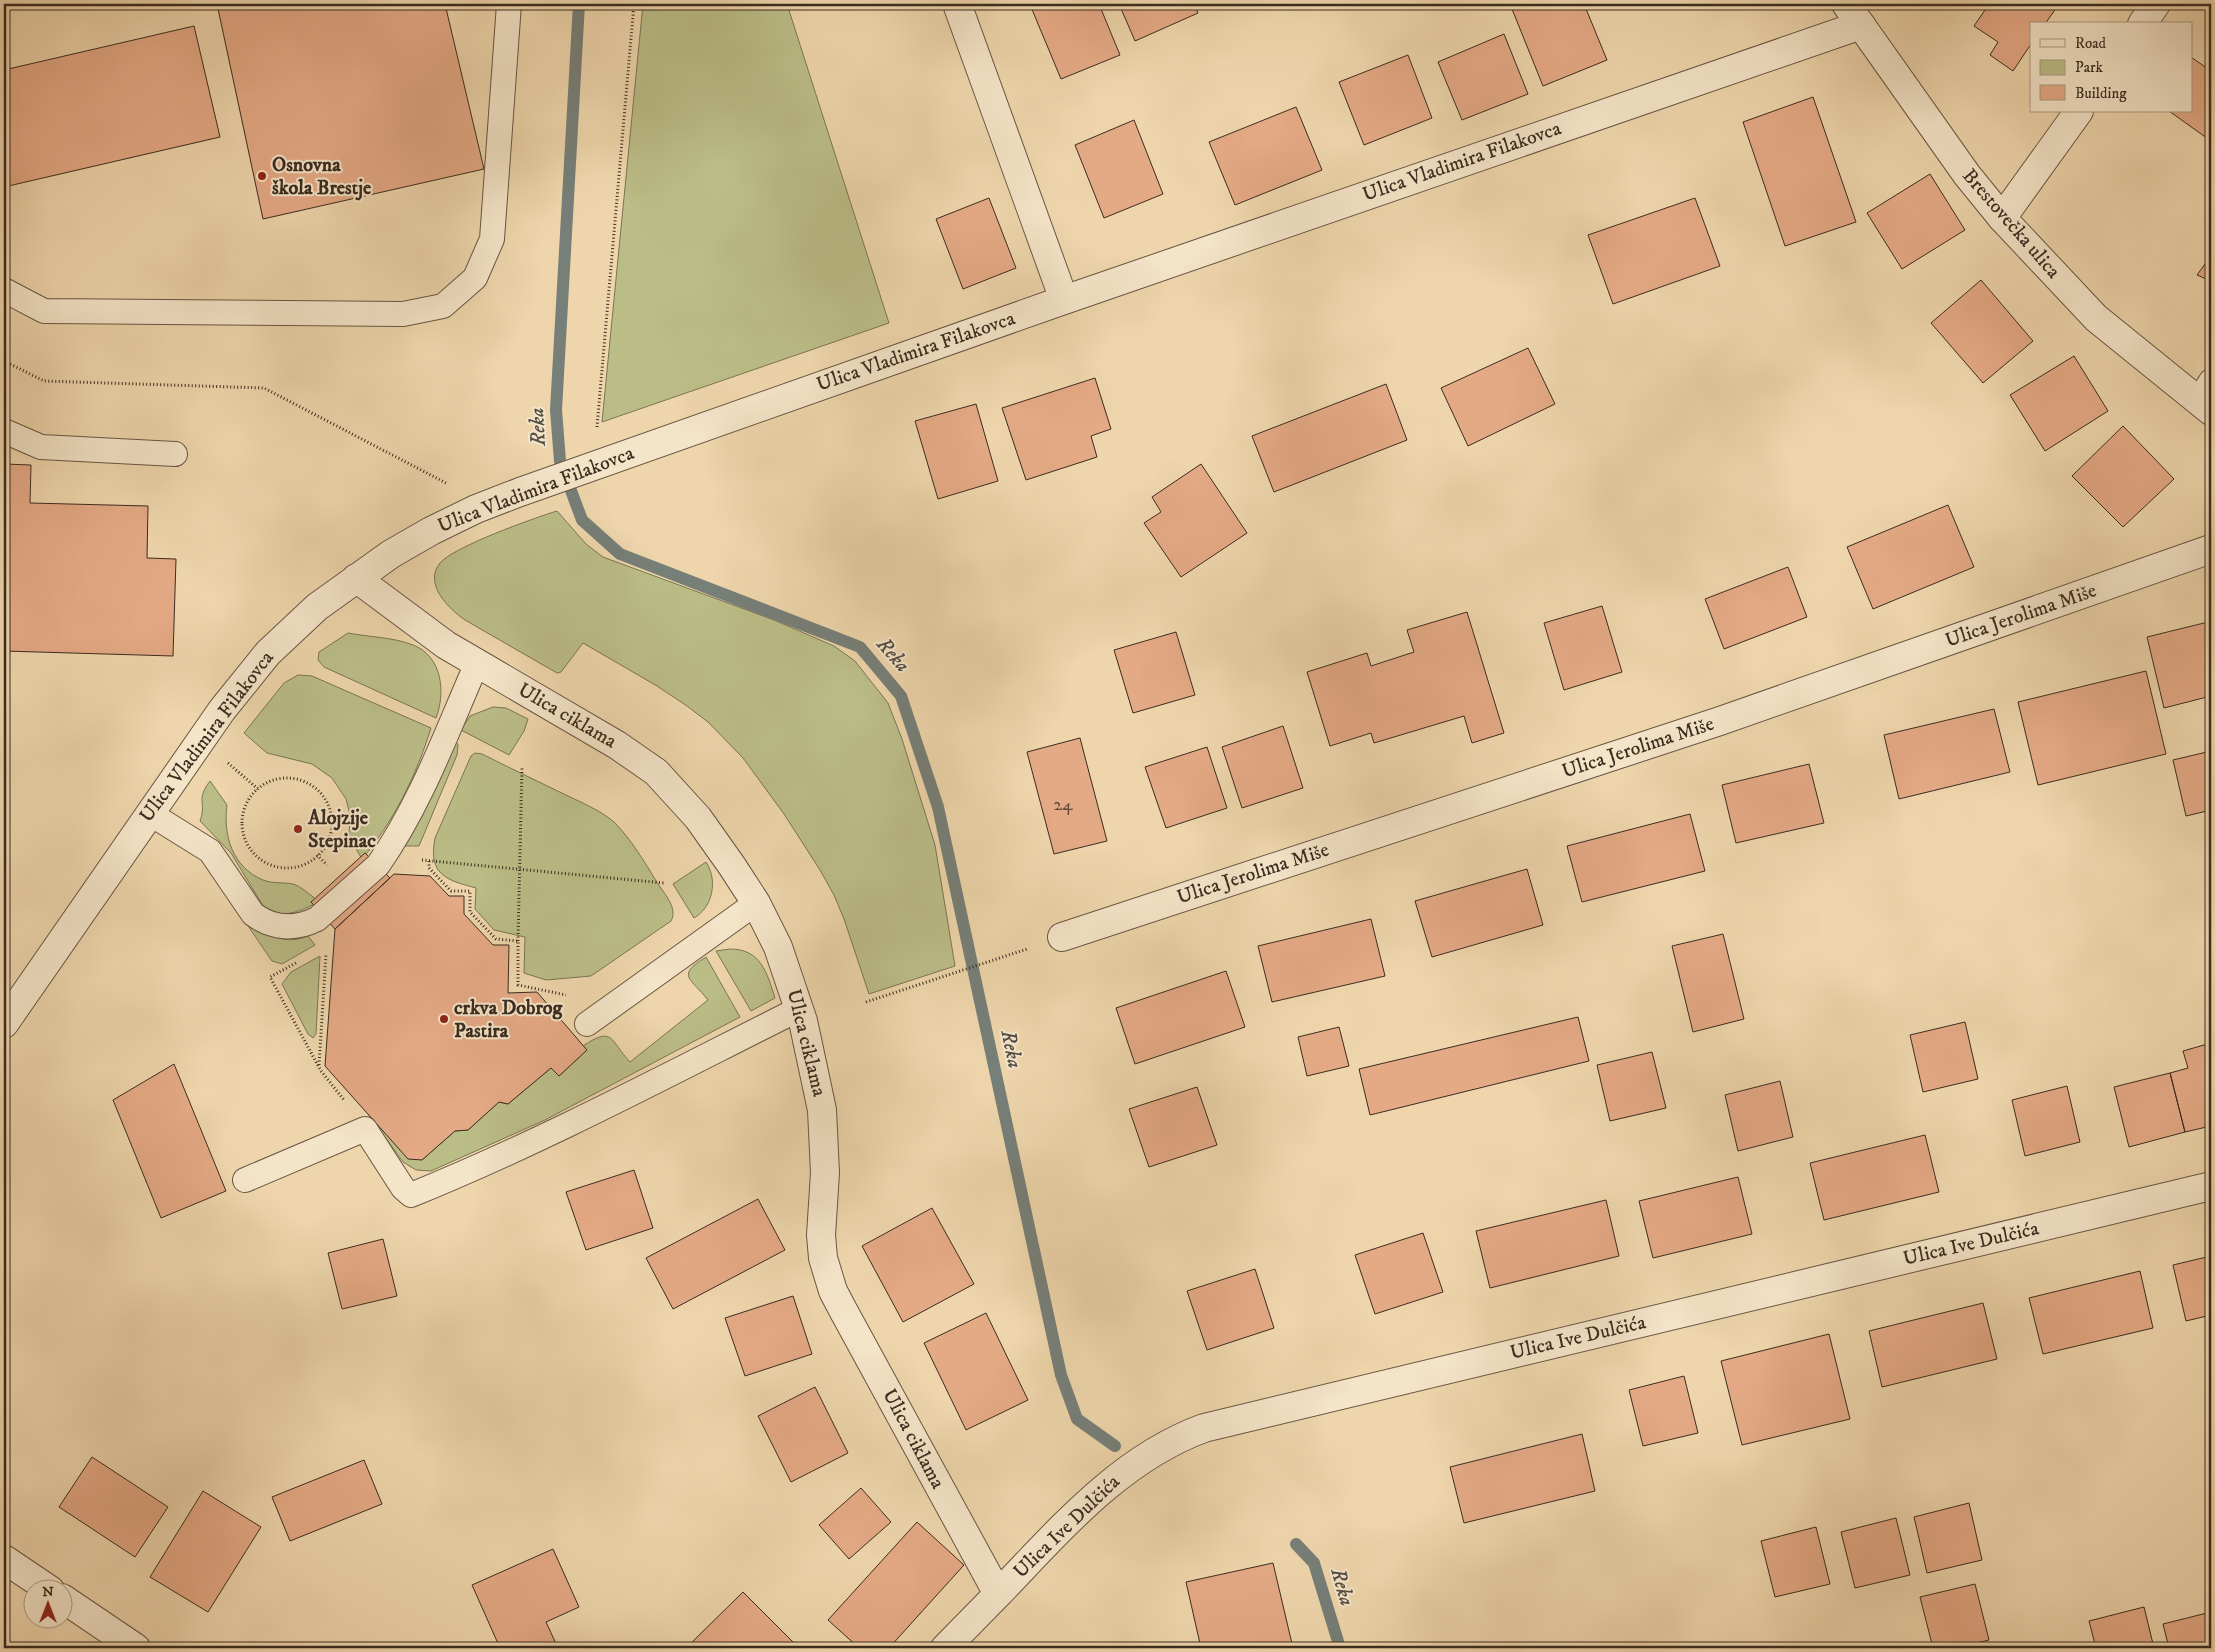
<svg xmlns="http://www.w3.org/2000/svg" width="2215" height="1652" viewBox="0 0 2215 1652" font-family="'IM FELL DW Pica',serif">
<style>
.green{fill:#bbbd87;stroke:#7b7454}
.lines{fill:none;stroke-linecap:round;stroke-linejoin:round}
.stream{stroke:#767f78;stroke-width:12}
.building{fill:#e4a985;stroke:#3b2c20}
.service-casing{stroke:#685643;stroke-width:26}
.minor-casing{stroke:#685643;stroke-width:30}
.tertiary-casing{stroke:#685643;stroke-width:30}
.path{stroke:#3b2c20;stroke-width:3;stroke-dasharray:1 2.5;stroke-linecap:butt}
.service{stroke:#f4e4c8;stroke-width:24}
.minor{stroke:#f4e4c8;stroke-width:28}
.tertiary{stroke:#f4e4c8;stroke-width:28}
.poi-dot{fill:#8f2418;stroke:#f4e4c8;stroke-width:2}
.labels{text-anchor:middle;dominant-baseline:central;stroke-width:4;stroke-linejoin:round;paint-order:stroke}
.number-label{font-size:18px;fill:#654b39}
.street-label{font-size:20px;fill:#3b2c20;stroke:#f4e4c8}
.poi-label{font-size:20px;font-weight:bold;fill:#3b2c20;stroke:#f4e4c8;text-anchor:start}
.water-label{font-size:21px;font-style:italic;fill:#544e45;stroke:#f4e4c8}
</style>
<rect width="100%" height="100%" fill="#eed5ab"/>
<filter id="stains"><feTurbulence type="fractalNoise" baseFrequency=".004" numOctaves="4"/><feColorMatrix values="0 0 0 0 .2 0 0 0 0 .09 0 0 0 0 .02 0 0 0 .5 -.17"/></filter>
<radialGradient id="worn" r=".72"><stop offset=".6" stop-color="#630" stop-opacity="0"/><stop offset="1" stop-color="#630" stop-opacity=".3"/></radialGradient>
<path class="green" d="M 643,4 L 787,4 L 889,323 L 602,422 Z
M 557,511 L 586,544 L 603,557 L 774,620 L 834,646 L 855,661 L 888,703 L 902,739 L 935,845 L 955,966 L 869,994 L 844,919 L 834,895 L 820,870 L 784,814 L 743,758 L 708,722 L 687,706 L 657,686 L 583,643 L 561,672 L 557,673 L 465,620 C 449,609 423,584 440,563 C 453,547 534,518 557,511 Z
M 348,633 C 368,637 393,637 413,645 C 442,656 446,692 436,718 L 324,667 L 318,660 L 319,652 Z
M 298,675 L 312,676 L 431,728 C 416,776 394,821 362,859 L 349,837 L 350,815 L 346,799 L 332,778 L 312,764 L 267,753 L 244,733 L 284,683 Z
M 493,707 L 506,708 L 528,719 L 524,731 L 509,755 L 461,730 L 470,716 Z
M 455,740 L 458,745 L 457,755 L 419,846 L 404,846 Z
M 475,753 L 482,754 C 510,768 539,782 568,796 C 583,803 601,811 614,822 C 632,840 645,863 658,884 C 665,894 678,909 671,921 L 591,976 L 546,980 L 524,973 L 525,937 L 494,930 L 475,909 L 476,888 C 446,880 428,875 435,838 L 471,756 Z
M 210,781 L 227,805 C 223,835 232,867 263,880 C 273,884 283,882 293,884 C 301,886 312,897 319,901 C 303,911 284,919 265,909 L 231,853 L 200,821 C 207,802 195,801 210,781 Z
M 706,862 C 718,880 713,907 694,918 L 673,884 Z
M 244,920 C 264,934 284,946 308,936 L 315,945 L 282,964 L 272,961 Z
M 730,949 C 761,949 767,973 775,998 L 751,1011 L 716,951 Z
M 320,956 L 316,1034 L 313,1038 L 308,1034 L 282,984 L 291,972 Z
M 706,957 L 740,1017 L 545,1120 L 431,1171 L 416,1170 L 403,1162 L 366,1111 L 422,1160 L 455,1131 L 468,1130 L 499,1102 L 508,1104 L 551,1068 L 559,1076 L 587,1050 L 583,1046 C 614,1025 610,1041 630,1062 L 708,1000 C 691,978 675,976 706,957 Z"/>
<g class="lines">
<path class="stream" d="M 579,4 L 556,410 L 560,461 L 582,520 L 620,554 L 860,647 L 901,696 L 938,807 L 1061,1375 L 1077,1419 L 1115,1446
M 1296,1544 L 1314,1563 L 1340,1648"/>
</g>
<path class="building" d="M 217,4 L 445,4 L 484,169 L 263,219 Z
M 1039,4 L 1099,4 L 1120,55 L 1061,79 L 1031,7 Z
M 1119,4 L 1194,4 L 1198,13 L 1135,41 Z
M 1524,4 L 1584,4 L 1607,60 L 1543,86 L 1512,9 Z
M 1989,4 L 2059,4 L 2045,24 L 2031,24 L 2031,44 L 2013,71 L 1990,55 L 1998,42 L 1974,26 Z
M 194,26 L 220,137 L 4,187 L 4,70 Z
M 1504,34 L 1528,94 L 1462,120 L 1438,62 Z
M 1408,55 L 1432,118 L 1364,145 L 1339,82 Z
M 2191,57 L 2211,71 L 2211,141 L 2169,111 L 2191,111 Z
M 1813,97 L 1856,222 L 1785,246 L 1743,122 Z
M 1296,107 L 1322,170 L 1235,205 L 1209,142 Z
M 1134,120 L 1163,194 L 1104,218 L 1075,145 Z
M 1930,174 L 1965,230 L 1902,269 L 1867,213 Z
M 989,198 L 1016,268 L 963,289 L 936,219 Z
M 1695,198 L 1720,266 L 1613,304 L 1588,235 Z
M 2211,256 L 2211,281 L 2197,275 Z
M 1981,280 L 2033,341 L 1983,383 L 1931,323 Z
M 1528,348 L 1555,404 L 1468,446 L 1441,388 Z
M 2074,356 L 2108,411 L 2045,451 L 2010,395 Z
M 1095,378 L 1111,429 L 1091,436 L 1097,457 L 1026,480 L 1002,408 Z
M 1386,384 L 1407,440 L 1274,492 L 1252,436 Z
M 976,404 L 998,481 L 938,499 L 915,421 Z
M 2123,426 L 2174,479 L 2123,527 L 2072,476 Z
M 4,464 L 31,465 L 30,503 L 148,506 L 147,558 L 176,559 L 173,656 L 4,651 Z
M 1201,464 L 1247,533 L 1181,577 L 1144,523 L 1161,512 L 1152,497 Z
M 1948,505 L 1974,567 L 1873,609 L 1847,547 Z
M 1788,567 L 1807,617 L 1724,649 L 1705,599 Z
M 1602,606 L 1622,672 L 1564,690 L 1544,623 Z
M 1467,612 L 1504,733 L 1472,743 L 1464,716 L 1374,743 L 1371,733 L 1330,746 L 1307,672 L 1367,653 L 1371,666 L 1414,652 L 1407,630 Z
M 2208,622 L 2211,635 L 2211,696 L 2164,708 L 2147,637 Z
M 1176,632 L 1195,695 L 1133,713 L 1114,650 Z
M 2146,671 L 2166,754 L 2038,785 L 2018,702 Z
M 1994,709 L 2010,772 L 1899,799 L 1884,735 Z
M 1283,726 L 1303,788 L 1242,808 L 1222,747 Z
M 1080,738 L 1107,841 L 1054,854 L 1027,752 Z
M 1207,747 L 1227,808 L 1166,828 L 1145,767 Z
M 2211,751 L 2211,810 L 2186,816 L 2173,760 Z
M 1809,764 L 1824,823 L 1736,843 L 1722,785 Z
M 1690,814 L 1705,871 L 1582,902 L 1567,846 Z
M 365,853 L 390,878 L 335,929 L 311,902 Z
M 1527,869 L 1543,925 L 1432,957 L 1415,901 Z
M 394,874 L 430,876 L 449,896 L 464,896 L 464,914 L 493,945 L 509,945 L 508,993 L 537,992 L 587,1050 L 559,1076 L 551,1068 L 508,1104 L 499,1102 L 468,1130 L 455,1131 L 422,1160 L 408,1159 L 325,1066 L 335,929 Z
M 1371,919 L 1385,976 L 1272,1002 L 1258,946 Z
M 1723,934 L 1744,1019 L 1693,1032 L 1672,946 Z
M 1226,971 L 1245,1027 L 1135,1064 L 1116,1008 Z
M 1578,1017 L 1589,1061 L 1370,1115 L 1359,1069 Z
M 1965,1022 L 1978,1079 L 1923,1092 L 1910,1035 Z
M 1339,1027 L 1349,1066 L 1307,1076 L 1298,1037 Z
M 2211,1043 L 2211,1126 L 2185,1132 L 2170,1073 L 2188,1068 L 2183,1051 Z
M 1652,1052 L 1666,1108 L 1610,1121 L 1597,1065 Z
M 174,1064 L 226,1191 L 161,1218 L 113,1100 Z
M 2170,1073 L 2185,1132 L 2129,1147 L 2114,1087 Z
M 1780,1081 L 1793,1137 L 1738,1151 L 1725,1095 Z
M 2067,1086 L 2080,1142 L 2025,1156 L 2012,1100 Z
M 1197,1087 L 1217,1145 L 1149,1167 L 1129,1109 Z
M 1925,1135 L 1939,1192 L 1824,1220 L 1810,1163 Z
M 634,1170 L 653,1228 L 586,1250 L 566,1192 Z
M 1738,1177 L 1752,1234 L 1653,1258 L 1639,1201 Z
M 758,1199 L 785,1250 L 673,1309 L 646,1258 Z
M 1606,1200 L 1619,1256 L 1490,1288 L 1476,1231 Z
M 932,1208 L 974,1284 L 903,1322 L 862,1246 Z
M 1423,1233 L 1443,1292 L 1375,1314 L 1355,1255 Z
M 383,1239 L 397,1296 L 342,1309 L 328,1253 Z
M 2211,1256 L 2211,1315 L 2186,1321 L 2173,1265 Z
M 1255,1269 L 1274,1328 L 1207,1350 L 1187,1291 Z
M 2140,1271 L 2153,1328 L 2043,1354 L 2029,1298 Z
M 793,1296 L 812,1354 L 745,1376 L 725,1318 Z
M 1983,1303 L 1997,1359 L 1882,1387 L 1869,1331 Z
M 986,1313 L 1028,1400 L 966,1430 L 924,1343 Z
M 1829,1334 L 1850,1419 L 1742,1445 L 1721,1361 Z
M 1684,1376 L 1698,1433 L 1643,1446 L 1629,1390 Z
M 815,1387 L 848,1453 L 791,1482 L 758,1416 Z
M 1582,1434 L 1595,1491 L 1464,1523 L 1450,1467 Z
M 92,1457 L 168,1507 L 135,1557 L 59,1507 Z
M 364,1460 L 382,1504 L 290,1541 L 272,1497 Z
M 861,1488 L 891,1522 L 849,1559 L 819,1525 Z
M 203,1491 L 261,1527 L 208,1612 L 150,1577 Z
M 1969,1503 L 1982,1560 L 1927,1573 L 1914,1517 Z
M 1896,1518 L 1910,1575 L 1855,1588 L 1841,1532 Z
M 917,1522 L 964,1565 L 889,1648 L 859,1648 L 828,1620 Z
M 1816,1527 L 1830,1584 L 1775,1597 L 1761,1541 Z
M 553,1549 L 579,1607 L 546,1622 L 558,1648 L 500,1648 L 472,1585 Z
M 1273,1563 L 1293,1648 L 1201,1648 L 1186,1582 Z
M 1975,1584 L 1989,1640 L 1955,1648 L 1933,1648 L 1920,1597 Z
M 743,1592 L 799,1648 L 686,1648 Z
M 2144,1607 L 2154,1648 L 2096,1648 L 2089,1621 Z
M 2211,1612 L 2211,1648 L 2169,1648 L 2163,1624 Z"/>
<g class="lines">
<g class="service-casing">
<path id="service" d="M 4,290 L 44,311 L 403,314 L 443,306 L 475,278 L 492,239 L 509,4
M 2198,401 L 2211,381
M 4,431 L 41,447 L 175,454
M 149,813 L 210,851 L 253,914 C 273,929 295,930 317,919 L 378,865 C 421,804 447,731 477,663
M 587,1024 L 756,903
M 245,1180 L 365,1129 L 403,1188 L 411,1195 C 544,1141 671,1073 799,1009"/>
</g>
<g class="minor-casing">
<path id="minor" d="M 957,4 L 1064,300
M 2142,24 L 2156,4
M 2002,218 L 2079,111
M 356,578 L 446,645 L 617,745 L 656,772 L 698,818 L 732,866 L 756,903 L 778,947 L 803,1021 L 822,1110 L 825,1173 L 821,1235 L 823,1258 L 833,1291 L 843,1310 L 998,1594 L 945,1648
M 1062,937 L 1720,721 L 2211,549
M 4,1024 L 222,710 L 268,653 L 317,607 L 391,554 L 431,531 L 476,509 L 520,492 L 1064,300 L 1861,25
M 4,1559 L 50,1590
M 998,1594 C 1059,1531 1119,1459 1204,1428 L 2211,1186
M 62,1598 L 136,1648"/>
</g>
<g class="tertiary-casing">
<path id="tertiary" d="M 1846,4 L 1967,175 L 2002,218 L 2096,318 L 2211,411"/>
</g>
<path class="path" d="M 4,361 L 44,381 L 264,388 L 446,483
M 597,427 L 634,4
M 228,763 L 258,789
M242 823a45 45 0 1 1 90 0a45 45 0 1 1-90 0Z
M 317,855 L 327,865
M 422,860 L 664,883
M 429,861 L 429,868 L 451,891 L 470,891 L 470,912 L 496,939 L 518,941 L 518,985 L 566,995
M 518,941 L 522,766
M 296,963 L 270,977 L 321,1071 L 344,1100
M 866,1002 L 1027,949
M 319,1065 L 326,954"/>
<use href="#service" class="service"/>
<use href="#minor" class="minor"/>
<use href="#tertiary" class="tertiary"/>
</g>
<g class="poi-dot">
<circle cx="262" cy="176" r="5"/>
<circle cx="298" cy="829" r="5"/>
<circle cx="444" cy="1019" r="5"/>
</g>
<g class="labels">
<g class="number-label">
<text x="1063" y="805">24</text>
</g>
<g class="street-label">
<text transform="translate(1462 162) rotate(-19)">Ulica Vladimira Filakovca</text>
<text transform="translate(2011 224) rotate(49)">Brestovečka ulica</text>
<text transform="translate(916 352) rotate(-19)">Ulica Vladimira Filakovca</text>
<text transform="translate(536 490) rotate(-21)">Ulica Vladimira Filakovca</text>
<text transform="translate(2021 616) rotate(-19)">Ulica Jerolima Miše</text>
<text transform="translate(567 716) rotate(30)">Ulica ciklama</text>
<text transform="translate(207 737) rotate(-53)">Ulica Vladimira Filakovca</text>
<text transform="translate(1638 748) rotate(-18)">Ulica Jerolima Miše</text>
<text transform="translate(1253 874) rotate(-18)">Ulica Jerolima Miše</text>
<text transform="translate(806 1043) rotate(76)">Ulica ciklama</text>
<text transform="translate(1971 1244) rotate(-13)">Ulica Ive Dulčića</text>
<text transform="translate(1578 1338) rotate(-13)">Ulica Ive Dulčića</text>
<text transform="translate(913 1439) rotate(62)">Ulica ciklama</text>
<text transform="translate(1067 1527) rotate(-44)">Ulica Ive Dulčića</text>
</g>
<g class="poi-label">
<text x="272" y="165">Osnovna<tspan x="272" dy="23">škola Brestje</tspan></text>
<text x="308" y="818">Alojzije<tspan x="308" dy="23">Stepinac</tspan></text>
<text x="454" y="1008">crkva Dobrog<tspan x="454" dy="23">Pastira</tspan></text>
</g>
<g class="water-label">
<text transform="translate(538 427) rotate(-93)">Reka</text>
<text transform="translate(893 655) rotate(49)">Reka</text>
<text transform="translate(1011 1049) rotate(78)">Reka</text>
<text transform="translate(1342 1587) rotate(74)">Reka</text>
</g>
</g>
<rect width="2215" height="1652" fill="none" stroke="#eed5ab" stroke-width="20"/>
<rect x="5" y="5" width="2205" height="1642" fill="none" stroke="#3b2c20" stroke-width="2.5"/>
<rect x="10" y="10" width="2195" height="1632" fill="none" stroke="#3b2c20"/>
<rect x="2030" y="22" width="162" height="90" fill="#f4e4c8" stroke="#aa9a85"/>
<rect x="2040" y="39" width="25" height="8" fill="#f4e4c8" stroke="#aa9a85"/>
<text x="2075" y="48" font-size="15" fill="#3b2c20">Road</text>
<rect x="2040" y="60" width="25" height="15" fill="#bbbd87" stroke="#aa9a85"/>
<text x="2075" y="72" font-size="15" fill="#3b2c20">Park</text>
<rect x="2040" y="85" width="25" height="15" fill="#e4a985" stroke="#aa9a85"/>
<text x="2075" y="98" font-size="15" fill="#3b2c20">Building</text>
<g transform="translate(48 1604)"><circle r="24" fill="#f4e4c8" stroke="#aa9a85"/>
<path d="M0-4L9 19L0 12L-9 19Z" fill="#8f2418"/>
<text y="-8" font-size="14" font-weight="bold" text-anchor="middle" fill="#3b2c20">N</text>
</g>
<rect width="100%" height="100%" filter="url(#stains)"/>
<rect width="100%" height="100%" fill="url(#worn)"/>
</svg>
